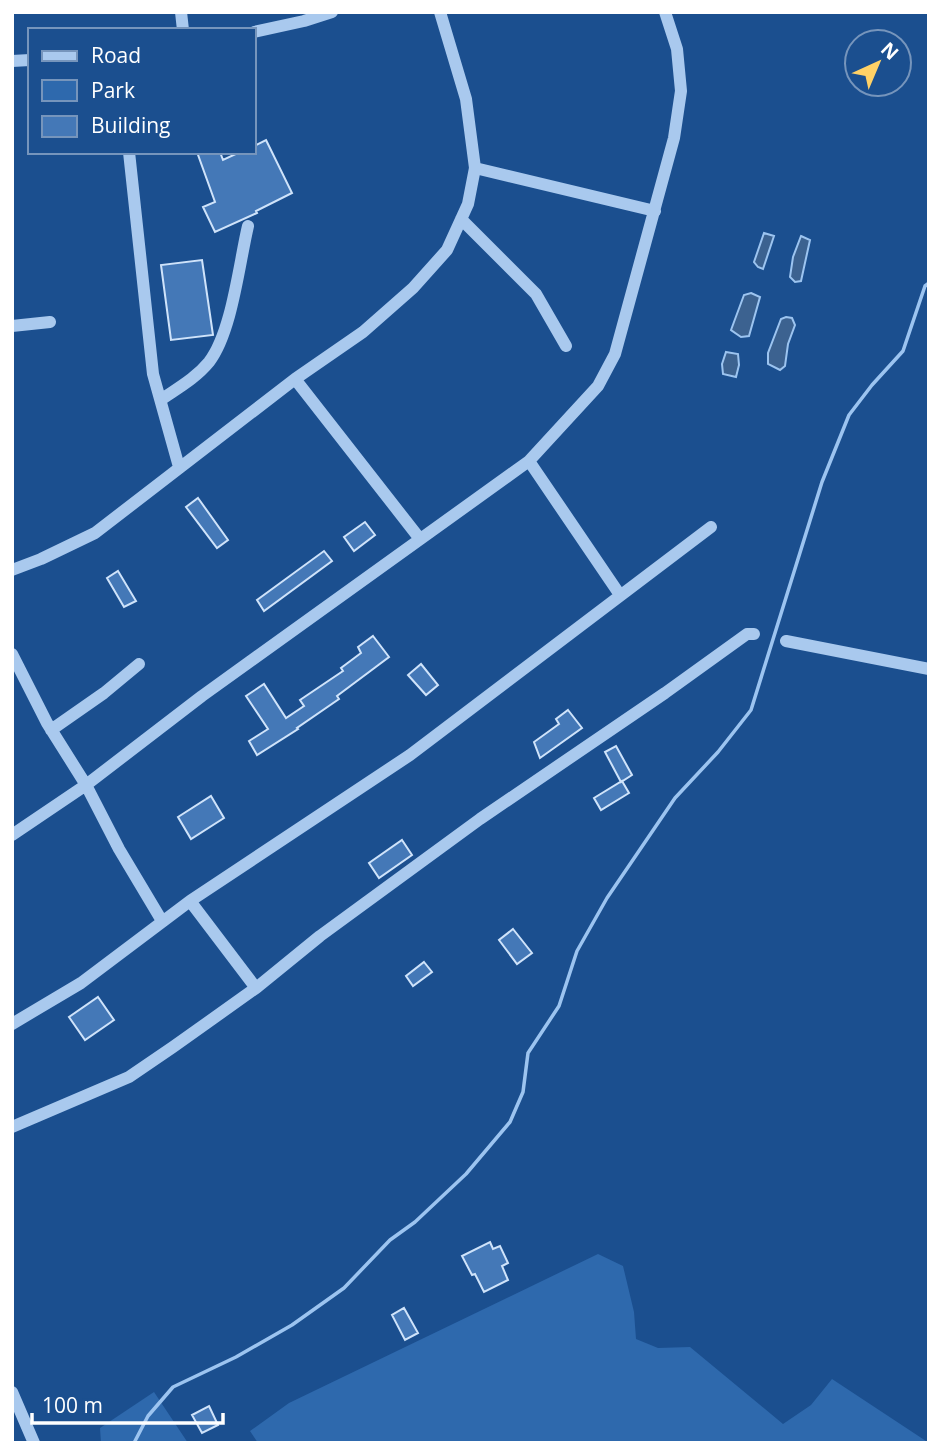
<svg xmlns="http://www.w3.org/2000/svg" width="941" height="1455" viewBox="0 0 941 1455" font-family="'Open Sans',sans-serif">
<style>
.green{fill:#2e69ad}
.water{fill:#3c6290;stroke:#9cc4f0;stroke-width:2}
.lines{fill:none;stroke-linecap:round;stroke-linejoin:round}
.stream{stroke:#9cc4f0;stroke-width:3.5}
.building{fill:#4478b7;stroke:#cfe3fa;stroke-width:2}
.minor{stroke:#a9c9ee;stroke-width:12}
</style>
<rect width="100%" height="100%" fill="#1b4f8f"/>
<path class="green" d="M 598,1254 L 623,1266 L 634,1312 L 636,1339 L 658,1348 L 690,1347 L 783,1424 L 811,1405 L 832,1379 L 929,1443 L 258,1443 L 250,1431 L 289,1403 Z
M 154,1392 L 188,1443 L 101,1443 L 100,1428 Z"/>
<path class="water" d="M 764,233 L 774,236 L 763,269 L 758,267 L 754,262 Z
M 801,236 L 810,240 L 801,281 L 795,282 L 790,277 L 793,257 Z
M 751,293 L 760,297 L 749,336 L 741,337 L 731,330 L 744,295 Z
M 786,317 L 792,318 L 795,325 L 788,344 L 785,366 L 780,370 L 768,364 L 768,353 L 781,319 Z
M 726,352 L 738,354 L 739,365 L 736,377 L 723,374 L 722,364 Z"/>
<g class="lines">
<path class="stream" d="M 134,1443 L 148,1416 L 173,1387 L 236,1357 L 292,1325 L 344,1288 L 390,1240 L 415,1222 L 466,1174 L 510,1122 L 523,1092 L 528,1053 L 559,1006 L 577,951 L 607,898 L 675,798 L 718,752 L 751,710 L 822,482 L 849,415 L 872,385 L 903,351 L 925,286 L 929,283"/>
</g>
<path class="building" d="M 266,140 L 292,193 L 256,211 L 257,213 L 215,232 L 203,207 L 215,202 L 197,152 L 220,152 L 223,160 L 240,152 L 254,152 L 254,146 Z
M 202,260 L 213,335 L 171,340 L 161,265 Z
M 198,498 L 228,540 L 217,548 L 186,507 Z
M 365,522 L 375,535 L 354,551 L 344,537 Z
M 324,551 L 332,561 L 264,611 L 257,600 Z
M 118,571 L 136,601 L 124,607 L 107,578 Z
M 373,636 L 389,657 L 337,696 L 339,699 L 297,728 L 298,729 L 257,755 L 249,741 L 268,729 L 246,696 L 264,684 L 286,718 L 304,706 L 300,700 L 343,671 L 341,668 L 361,653 L 358,647 Z
M 421,664 L 438,685 L 426,695 L 408,675 Z
M 568,710 L 582,728 L 540,758 L 534,742 L 559,724 L 556,719 Z
M 616,746 L 632,775 L 621,782 L 605,752 Z
M 622,781 L 629,793 L 601,810 L 594,798 Z
M 211,796 L 224,818 L 191,839 L 178,817 Z
M 402,840 L 412,855 L 379,878 L 369,863 Z
M 513,929 L 532,953 L 517,964 L 499,940 Z
M 424,962 L 432,972 L 413,986 L 406,976 Z
M 98,997 L 114,1020 L 85,1040 L 69,1017 Z
M 490,1242 L 493,1249 L 500,1246 L 508,1263 L 502,1266 L 508,1280 L 484,1292 L 475,1274 L 472,1275 L 462,1256 Z
M 404,1308 L 418,1333 L 405,1340 L 392,1315 Z
M 209,1406 L 218,1425 L 202,1433 L 192,1415 Z"/>
<g class="lines">
<path class="minor" d="M 181,12 L 183,30
M 254,32 L 304,21 L 332,12
M 12,61 L 30,60
M 129,152 L 153,374 L 179,467
M 475,168 L 655,211
M 461,219 L 536,294 L 566,346
M 12,326 L 50,322
M 295,379 L 420,539
M 162,399 C 178,388 196,378 209,362 C 232,332 239,264 248,226
M 529,461 L 620,595
M 12,570 L 41,559 L 95,533 L 295,379 L 363,332 L 413,288 L 447,250 L 468,204 L 475,168 L 466,99 L 440,12
M 786,641 L 929,669
M 12,654 L 47,723 L 86,785 L 119,849 L 162,921
M 51,730 L 104,693 L 139,664
M 12,835 L 86,785 L 202,696 L 529,461 L 598,386 L 615,354 L 674,138 L 681,91 L 677,49 L 665,12
M 190,901 L 256,988
M 12,1024 L 81,983 L 190,901 L 410,755 L 711,527
M 12,1127 L 129,1077 L 173,1047 L 256,988 L 320,936 L 480,819 L 665,693 L 747,634 L 754,634
M 12,1392 L 34,1443"/>
</g>
<rect width="941" height="1455" fill="none" stroke="#ffffff" stroke-width="28"/>
<rect x="28" y="28" width="228" height="126" fill="#1b4f8f" stroke="#7695bc" stroke-width="2"/>
<rect x="42" y="51" width="35" height="10" fill="#a9c9ee" stroke="#7695bc" stroke-width="2"/>
<text x="91" y="63" font-size="21" fill="#ffffff">Road</text>
<rect x="42" y="80" width="35" height="21" fill="#2e69ad" stroke="#7695bc" stroke-width="2"/>
<text x="91" y="98" font-size="21" fill="#ffffff">Park</text>
<rect x="42" y="116" width="35" height="21" fill="#4478b7" stroke="#7695bc" stroke-width="2"/>
<text x="91" y="133" font-size="21" fill="#ffffff">Building</text>
<g transform="translate(878 63) rotate(44)"><circle r="33" fill="#1b4f8f" stroke="#7695bc" stroke-width="2"/>
<path d="M0-5L12 26L0 18L-12 26Z" fill="#ffd166"/>
<text y="-10" font-size="19" font-weight="bold" text-anchor="middle" fill="#ffffff">N</text>
</g>
<path d="M32 1413v10h191v-10" fill="none" stroke="#ffffff" stroke-width="3.5"/>
<text x="42" y="1413" font-size="21" fill="#ffffff" stroke="#1b4f8f" stroke-width="5" paint-order="stroke">100 m</text>
</svg>
